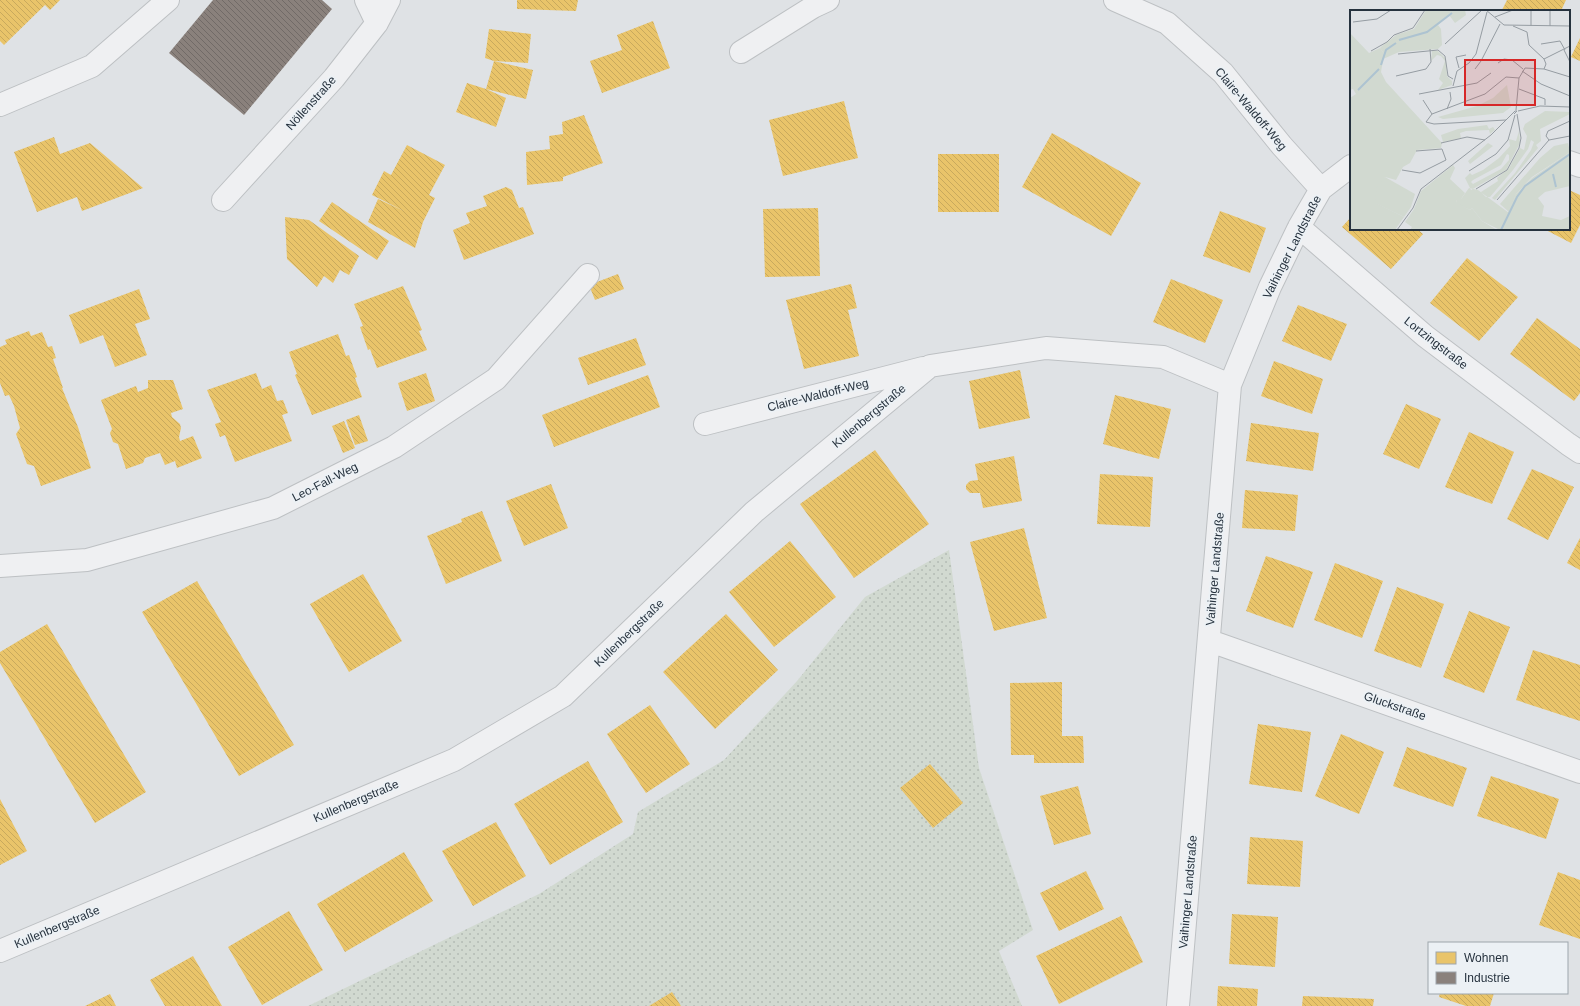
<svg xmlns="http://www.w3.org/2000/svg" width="1580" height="1006" viewBox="0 0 1580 1006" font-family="Arial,sans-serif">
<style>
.green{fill:url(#green-dots)}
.homes{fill:url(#homes-back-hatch)}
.industry{fill:url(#industry-back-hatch)}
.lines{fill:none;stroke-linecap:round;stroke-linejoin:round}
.minor-casing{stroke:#bdc0c3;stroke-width:24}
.minor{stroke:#eff0f2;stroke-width:22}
.labels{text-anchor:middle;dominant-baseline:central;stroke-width:4;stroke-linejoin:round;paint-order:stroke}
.street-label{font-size:12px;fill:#26323e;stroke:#ecf1f5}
.inset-river{fill:none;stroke:#adc3d1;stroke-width:2}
.inset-road{fill:none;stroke:#959ca2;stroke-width:1}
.view{fill:#d62828;fill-opacity:0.15;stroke:#d62828;stroke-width:2}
.inset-edge{fill:none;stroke:#26323e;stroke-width:2}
</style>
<defs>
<pattern id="green-dots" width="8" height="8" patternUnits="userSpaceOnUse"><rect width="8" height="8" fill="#d1d9d0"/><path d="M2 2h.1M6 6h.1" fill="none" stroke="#b3bbb4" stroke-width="1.8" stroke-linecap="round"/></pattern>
<pattern id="homes-back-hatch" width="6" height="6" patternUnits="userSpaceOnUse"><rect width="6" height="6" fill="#e9c46a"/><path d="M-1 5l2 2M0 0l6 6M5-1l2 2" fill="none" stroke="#c8a95d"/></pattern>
<pattern id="industry-back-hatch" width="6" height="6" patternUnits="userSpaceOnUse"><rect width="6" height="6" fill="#8a817c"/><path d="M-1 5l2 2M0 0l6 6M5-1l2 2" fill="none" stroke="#716a67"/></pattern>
</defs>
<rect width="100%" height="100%" fill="#dfe2e5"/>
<path class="green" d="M 949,550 L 979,768 L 1033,930 L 999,951 L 1022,1006 L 308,1006 L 539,894 L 633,834 L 638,812 L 724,760 L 797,681 L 865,597 Z"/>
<path class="homes" d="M 0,0 L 60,0 L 50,10 L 45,5 L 4,45 L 0,41 Z
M 517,0 L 578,0 L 576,11 L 517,9 Z
M 1507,0 L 1566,0 L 1561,11 L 1503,11 L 1502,10 Z
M 653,21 L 670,68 L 602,93 L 590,61 L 622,50 L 617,35 Z
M 489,29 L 531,34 L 528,63 L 494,61 L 533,70 L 526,99 L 486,89 L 506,98 L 496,127 L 456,112 L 467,83 L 486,89 L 494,61 L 485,58 Z
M 1580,38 L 1580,61 L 1571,57 Z
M 844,101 L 858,158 L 783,176 L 769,120 Z
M 584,115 L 603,163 L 563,177 L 563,181 L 527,185 L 526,152 L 550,149 L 549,136 L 563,134 L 562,122 Z
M 1052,133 L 1141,183 L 1111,236 L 1022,187 Z
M 54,137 L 60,154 L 90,143 L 143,188 L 82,211 L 77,197 L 37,212 L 14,152 Z
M 407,145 L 445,165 L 429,195 L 435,198 L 423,222 L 415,248 L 368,222 L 378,199 L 404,211 L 372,195 L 384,171 L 391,175 Z
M 938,154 L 999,154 L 999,212 L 938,212 Z
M 506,187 L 512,190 L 519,208 L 523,207 L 534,234 L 464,260 L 453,230 L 470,223 L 466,213 L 487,206 L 483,196 Z
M 1569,190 L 1580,195 L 1580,225 L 1571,243 L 1544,229 L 1569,229 Z
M 332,202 L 389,241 L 377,260 L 319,221 Z
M 818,208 L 820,276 L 765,277 L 763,209 Z
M 1220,211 L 1266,228 L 1250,273 L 1203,256 Z
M 285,217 L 309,220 L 359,256 L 349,275 L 340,270 L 333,283 L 324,276 L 317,287 L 287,259 Z
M 1351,217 L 1351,229 L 1417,229 L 1423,234 L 1391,269 L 1342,227 Z
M 1467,258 L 1518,297 L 1479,341 L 1430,303 Z
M 618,274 L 624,289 L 595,300 L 589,285 Z
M 1171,279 L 1223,300 L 1205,343 L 1153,322 Z
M 851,284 L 857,308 L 848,310 L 859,356 L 804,369 L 786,300 Z
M 403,286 L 422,330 L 419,331 L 427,350 L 377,368 L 370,349 L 368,350 L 360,327 L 363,326 L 354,304 Z
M 139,289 L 150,319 L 135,324 L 147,355 L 115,367 L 103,335 L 80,344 L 69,315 Z
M 1298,305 L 1347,324 L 1331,361 L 1282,341 Z
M 1537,318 L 1580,349 L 1580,393 L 1574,401 L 1510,354 Z
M 29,331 L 31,336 L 42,332 L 48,347 L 52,346 L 56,358 L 53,359 L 63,388 L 62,388 L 78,427 L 91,468 L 41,486 L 34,466 L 27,464 L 16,434 L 20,428 L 14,406 L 9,395 L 5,396 L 0,383 L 0,347 L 7,344 L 5,340 Z
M 338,334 L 346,356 L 349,355 L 357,377 L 355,378 L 362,397 L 312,415 L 295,375 L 297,374 L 289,352 Z
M 636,338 L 646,365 L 588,385 L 578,358 Z
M 1274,361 L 1323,379 L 1312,414 L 1261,396 Z
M 1020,370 L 1030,418 L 979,429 L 969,381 Z
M 256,373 L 262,389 L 271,385 L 277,401 L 283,400 L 288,413 L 282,415 L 292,441 L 235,462 L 225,435 L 220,437 L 215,424 L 221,422 L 207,390 Z
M 426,373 L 435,401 L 407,411 L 398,383 Z
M 648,375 L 660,407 L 554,447 L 542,415 Z
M 148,380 L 173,380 L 183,409 L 171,413 L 172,417 L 180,424 L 181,428 L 179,437 L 180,441 L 193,436 L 202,458 L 177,468 L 175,461 L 165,465 L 160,453 L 145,458 L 143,463 L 126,469 L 118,444 L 113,442 L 110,433 L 112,429 L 101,400 L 136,386 L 138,392 L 148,388 Z
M 1115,395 L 1171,409 L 1159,459 L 1103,444 Z
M 1406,404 L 1441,419 L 1419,469 L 1383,454 Z
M 359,415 L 368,441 L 355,445 L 346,420 Z
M 344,421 L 355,448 L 343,453 L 332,426 Z
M 1251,423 L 1319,433 L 1313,471 L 1246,461 Z
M 1469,432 L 1514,452 L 1492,504 L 1445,487 Z
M 875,450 L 929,524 L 854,578 L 800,504 Z
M 1014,456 L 1022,501 L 983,508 L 980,493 L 970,493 L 966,489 L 966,485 L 970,481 L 978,480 L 975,464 Z
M 1532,469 L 1574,487 L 1548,540 L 1507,519 Z
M 1100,474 L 1153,477 L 1150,527 L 1097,524 Z
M 551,484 L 568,528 L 524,546 L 506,501 Z
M 1245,490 L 1298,495 L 1295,531 L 1242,528 Z
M 482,511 L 502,561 L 446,584 L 427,536 L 462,522 L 461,519 Z
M 1024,528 L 1047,618 L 994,631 L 970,542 Z
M 1580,538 L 1580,570 L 1567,563 Z
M 790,541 L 836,597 L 774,647 L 729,592 Z
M 1266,556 L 1313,572 L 1293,628 L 1246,611 Z
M 1335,563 L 1383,581 L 1362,638 L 1314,620 Z
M 363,574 L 402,641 L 349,672 L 310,604 Z
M 197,581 L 294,745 L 239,776 L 142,612 Z
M 1397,587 L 1444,604 L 1421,668 L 1374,651 Z
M 1469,611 L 1510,627 L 1484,693 L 1443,677 Z
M 726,614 L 778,670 L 715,729 L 663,672 Z
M 47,624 L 146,792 L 95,823 L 0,663 L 0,652 Z
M 1533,650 L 1580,665 L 1580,721 L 1516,700 Z
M 1062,682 L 1062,736 L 1083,736 L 1084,763 L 1034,763 L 1034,755 L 1011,755 L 1010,683 Z
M 650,705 L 690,764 L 646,793 L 607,734 Z
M 1258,724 L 1311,732 L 1302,792 L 1249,784 Z
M 1341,734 L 1384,752 L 1359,814 L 1315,796 Z
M 1407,747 L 1467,768 L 1453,807 L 1393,786 Z
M 588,761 L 623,822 L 550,865 L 514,804 Z
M 930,764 L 963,803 L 933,828 L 900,788 Z
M 1491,776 L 1559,799 L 1546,839 L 1477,816 Z
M 1078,786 L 1091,834 L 1054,845 L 1040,796 Z
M 0,799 L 27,851 L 0,865 Z
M 496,822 L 526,876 L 473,906 L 442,851 Z
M 1250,837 L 1303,841 L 1300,887 L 1247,884 Z
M 404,852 L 433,901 L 345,952 L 317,904 Z
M 1086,871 L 1104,909 L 1059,931 L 1040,893 Z
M 1558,872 L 1580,880 L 1580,939 L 1539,925 Z
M 289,911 L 323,970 L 262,1005 L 228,947 Z
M 1232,914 L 1278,917 L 1275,967 L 1229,964 Z
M 1121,916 L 1143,962 L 1059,1004 L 1036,956 Z
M 193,956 L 222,1006 L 165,1006 L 150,980 Z
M 1218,986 L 1258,989 L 1257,1006 L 1217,1006 Z
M 672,992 L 681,1006 L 649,1006 Z
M 1440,993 L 1494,993 L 1490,1006 L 1466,1006 L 1439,997 Z
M 110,994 L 116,1006 L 85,1006 Z
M 1303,996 L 1374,999 L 1373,1006 L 1302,1006 Z"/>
<path class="industry" d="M 213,0 L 322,0 L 332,9 L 244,115 L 169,53 Z"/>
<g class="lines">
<g class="minor-casing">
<path id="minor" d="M 366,0 L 377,23
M 1115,0 L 1167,23 L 1223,73 L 1282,146 L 1321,189
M 741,52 L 813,7 L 828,0
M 0,105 L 92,66 L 168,0
M 1569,162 L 1580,166
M 223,200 L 334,78 L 377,23 L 389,0
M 1299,227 L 1425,336 L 1568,444 L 1580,452
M 705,424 L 923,368
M 0,566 L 87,560 L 273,508 L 394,447 L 496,379 L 588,275
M 1210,641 L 1580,772
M 0,951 L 454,760 L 563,696 L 754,512 L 930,366 L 1046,348 L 1163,357 L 1230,385
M 1178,1006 L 1230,385 L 1270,287 L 1299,227 L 1321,189 L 1351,166"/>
</g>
<use href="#minor" class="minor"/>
</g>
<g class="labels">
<g class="street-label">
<text transform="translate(311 103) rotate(-48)">Nöllenstraße</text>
<text transform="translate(1251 109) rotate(50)">Claire-Waldoff-Weg</text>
<text transform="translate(1292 247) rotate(-63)">Vaihinger Landstraße</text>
<text transform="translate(1436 343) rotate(38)">Lortzingstraße</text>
<text transform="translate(818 395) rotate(-14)">Claire-Waldoff-Weg</text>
<text transform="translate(869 416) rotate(-40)">Kullenbergstraße</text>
<text transform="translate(325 482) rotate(-27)">Leo-Fall-Weg</text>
<text transform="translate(1215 569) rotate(-85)">Vaihinger Landstraße</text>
<text transform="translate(629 633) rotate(-44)">Kullenbergstraße</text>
<text transform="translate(1395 706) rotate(19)">Gluckstraße</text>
<text transform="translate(356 801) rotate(-23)">Kullenbergstraße</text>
<text transform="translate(1188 892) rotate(-85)">Vaihinger Landstraße</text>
<text transform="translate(57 927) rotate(-23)">Kullenbergstraße</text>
</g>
</g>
<g transform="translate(1350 10)">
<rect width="220" height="220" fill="#dfe2e5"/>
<path d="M 76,0 L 115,0 L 116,5 L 105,13 L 99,5 L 88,15 L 91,19 L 92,35 L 88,39 L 49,42 L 33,49 L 34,44 L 30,38 L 32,36 L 46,25 L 64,19 ZM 82,41 L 88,41 L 96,49 L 97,66 L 102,71 L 102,75 L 88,80 L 93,73 L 89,69 L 95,51 L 91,46 L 87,45 L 81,51 ZM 157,75 L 161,97 L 153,103 L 93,109 L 88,107 L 127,96 L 143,88 ZM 195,101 L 220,102 L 220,104 L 190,119 L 191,131 L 186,135 L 188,138 L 145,190 L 142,188 L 165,163 L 181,140 L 184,132 L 181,130 L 178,139 L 163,160 L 140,187 L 136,187 L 131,182 L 148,171 L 147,168 L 159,158 L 170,138 L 174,140 L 177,126 L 173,119 L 175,114 ZM 137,115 L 139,119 L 143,117 L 145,120 L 140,124 L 139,120 L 116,121 L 110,123 L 111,128 L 93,132 L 91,125 L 108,119 ZM 169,121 L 170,133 L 156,160 L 121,180 L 115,168 L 120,163 L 122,165 L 133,160 L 149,148 L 160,136 L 159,129 L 166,131 ZM 157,144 L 159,145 L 159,150 L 151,159 L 123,174 L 121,172 L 123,170 L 151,155 ZM 138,133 L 143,136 L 120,154 L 118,151 ZM 218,133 L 220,142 L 182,167 L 166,184 L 159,202 L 150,194 L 190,148 L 204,136 ZM 119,178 L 128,180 L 159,203 L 150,220 L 132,211 L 122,198 L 120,200 L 107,194 L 106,189 L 111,189 Z" fill="#d1d9d0" fill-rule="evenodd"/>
<path d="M 0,23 L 19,43 L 30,38 L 34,44 L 31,62 L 36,72 L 92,133 L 91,138 L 67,140 L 60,153 L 53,157 L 46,170 L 35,167 L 26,193 L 54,207 L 45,220 L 0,220 L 0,88 L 6,84 L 3,79 L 0,80 ZM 220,142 L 220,176 L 195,182 L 188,188 L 194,196 L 192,206 L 211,210 L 220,206 L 220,220 L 150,220 L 166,184 L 182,168 ZM 103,155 L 105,158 L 100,169 L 115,183 L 111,189 L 106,189 L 107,193 L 120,200 L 122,198 L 132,211 L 147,220 L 60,220 L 62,217 L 55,212 L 64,199 L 71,181 Z" fill="#d1d9d0"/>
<path d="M 35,167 L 65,184 L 61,197 L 54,207 L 25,193 L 27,177 Z" fill="#d1d9d0"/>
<path class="inset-river" d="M 49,30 L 77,22 L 102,3M 31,55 L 36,40 L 46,33M 8,80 L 29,59M 203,164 L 206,177M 151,220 L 167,187 L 175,176 L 220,144"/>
<path class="inset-road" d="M 136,0 L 154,15 L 220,16M 200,0 L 200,16M 145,7 L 163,0M 3,12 L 27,9 L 41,0M 163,16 L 177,22 L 179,35 L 194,49 L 196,54 L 194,59M 181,16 L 181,0M 95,34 L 132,0M 191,34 L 210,31 L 215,40M 214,40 L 220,52M 21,41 L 37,32 L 44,25 L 63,18 L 75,0M 48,44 L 88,40 L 95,46 L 98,66 L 103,69M 194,49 L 220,36M 148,53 L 154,49 L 162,50 L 173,59M 109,58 L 106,47 L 116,45M 125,59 L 131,51 L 150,14M 172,61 L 191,74 L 220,86M 46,66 L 76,59 L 81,52 L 80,39M 103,76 L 107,61 L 119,53 L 126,44 L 137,2M 169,79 L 195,89 L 195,95M 69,84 L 127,73 L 141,63M 73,90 L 82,104M 97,99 L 101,89 L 100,82M 166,100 L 169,68 L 175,58 L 194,59 L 220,67M 168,101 L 190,96 L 220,97M 156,110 L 84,114 L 76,112 L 82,104 L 135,84 L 156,67 L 169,68M 199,130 L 196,126 L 198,121 L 220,111M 91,133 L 117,127 L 135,130M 66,141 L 92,139 L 96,150M 52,160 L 70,163 L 96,150M 119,161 L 146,144 L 158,130 L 165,105M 126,179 L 157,160 L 169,138 L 171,128 L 167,104M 147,190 L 199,130 L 220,126M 47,220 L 63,198 L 71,179 L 141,125 L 165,101 L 167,101 L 164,104"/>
<path class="view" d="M 115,50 L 185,50 L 185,95 L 115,95 Z"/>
<rect width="220" height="220" class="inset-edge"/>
</g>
<rect x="1428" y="942" width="140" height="52" fill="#ecf1f5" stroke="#9da5ac"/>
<rect x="1436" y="952" width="20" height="12" fill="#e9c46a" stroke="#9da5ac"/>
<text x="1464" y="962" font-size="12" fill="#26323e">Wohnen</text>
<rect x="1436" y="972" width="20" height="12" fill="#8a817c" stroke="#9da5ac"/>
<text x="1464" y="982" font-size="12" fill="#26323e">Industrie</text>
</svg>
